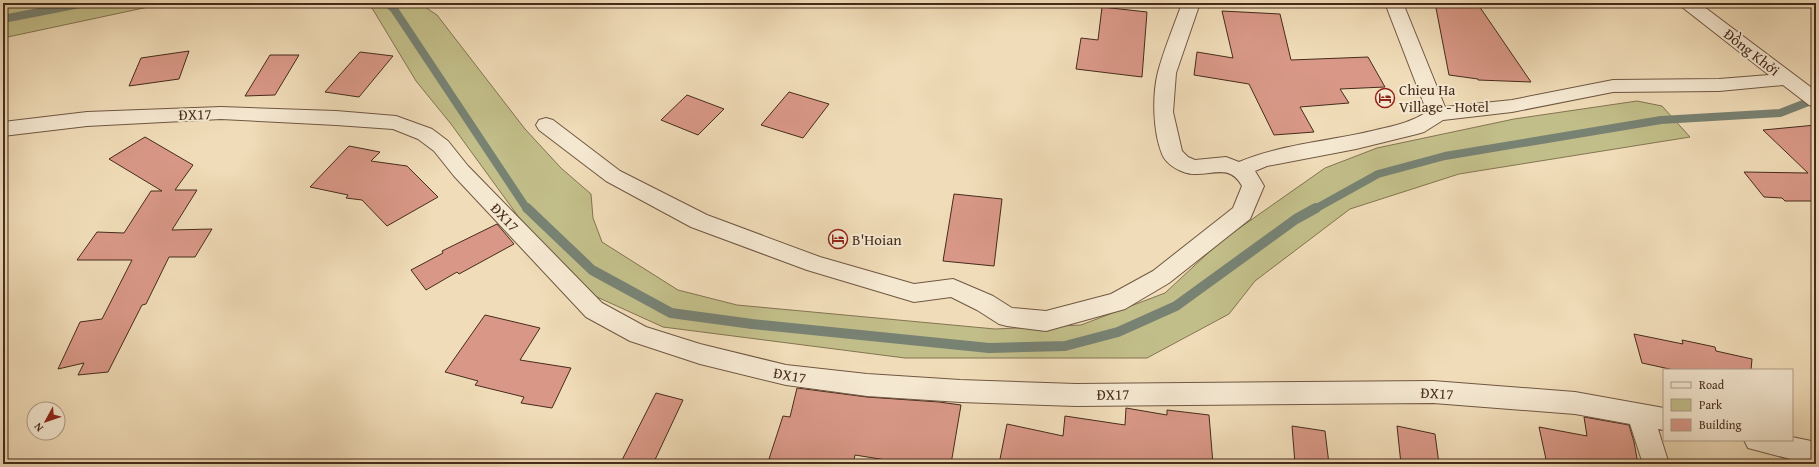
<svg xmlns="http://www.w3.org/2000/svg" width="1819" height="467" viewBox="0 0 1819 467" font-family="'Gentium Book Plus',serif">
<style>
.green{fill:#c2be89;stroke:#847452}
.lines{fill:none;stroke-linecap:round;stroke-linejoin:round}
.stream-far1{stroke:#788273;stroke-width:8}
.stream{stroke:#788273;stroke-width:10}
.building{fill:#d99887;stroke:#462b1b}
.minor-casing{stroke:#705742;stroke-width:2}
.minor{fill:#f5e8d1;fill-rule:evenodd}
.labels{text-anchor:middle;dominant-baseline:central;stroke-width:4;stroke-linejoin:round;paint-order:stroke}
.street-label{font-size:15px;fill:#462b1b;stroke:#f5e8d1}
.poi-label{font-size:15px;fill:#462b1b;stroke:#f5e8d1;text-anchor:start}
</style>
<rect width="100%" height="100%" fill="#f0dcb8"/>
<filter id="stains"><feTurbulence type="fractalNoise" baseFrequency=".005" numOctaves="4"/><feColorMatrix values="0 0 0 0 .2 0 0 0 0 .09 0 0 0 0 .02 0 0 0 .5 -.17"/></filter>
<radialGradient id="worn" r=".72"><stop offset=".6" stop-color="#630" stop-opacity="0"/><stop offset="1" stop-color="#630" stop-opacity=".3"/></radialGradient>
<path class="green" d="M 16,3 L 167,3 L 3,38 L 3,6 Z
M 360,3 L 419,3 L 437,15 L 525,129 L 561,168 L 591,194 L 593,218 L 602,242 L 678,290 L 737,305 L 995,329 L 1081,325 L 1165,293 L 1221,241 L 1325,168 L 1377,148 L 1514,119 L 1637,101 L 1662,106 L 1690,137 L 1459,174 L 1350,209 L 1255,281 L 1229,314 L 1147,358 L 905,358 L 663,327 L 597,297 L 539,245 L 451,124 L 416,81 L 372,8 Z"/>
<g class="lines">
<path class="stream-far1" d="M 387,3 L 394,9 L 527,209
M 3,19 L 85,3
M 1315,209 L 1378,174 L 1445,156 L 1661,120 L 1780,113 L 1816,99"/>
<path class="stream" d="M 527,208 L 592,270 L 671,313 L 752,324 L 989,348 L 1065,346 L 1118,332 L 1176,306 L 1296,219 L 1316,208"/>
</g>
<path class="building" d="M 1435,3 L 1477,3 L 1531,82 L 1478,80 L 1478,79 L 1449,75 Z
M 1102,7 L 1147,12 L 1142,77 L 1076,69 L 1081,38 L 1098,40 Z
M 1222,11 L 1280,14 L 1291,60 L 1368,57 L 1385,87 L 1340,89 L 1349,103 L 1300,107 L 1314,132 L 1274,135 L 1249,84 L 1194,75 L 1197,52 L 1233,58 Z
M 189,51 L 179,79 L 129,86 L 141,58 Z
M 360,52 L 393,56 L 359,97 L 325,92 Z
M 270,55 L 299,55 L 275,95 L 245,96 Z
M 789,92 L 829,104 L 803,138 L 761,125 Z
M 687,95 L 724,109 L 698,135 L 661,120 Z
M 1816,125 L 1816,201 L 1785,201 L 1782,198 L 1764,197 L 1744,172 L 1808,173 L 1763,130 Z
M 145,137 L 193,165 L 175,190 L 197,190 L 172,230 L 212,229 L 195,257 L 169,257 L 146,304 L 142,305 L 108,372 L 78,375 L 84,363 L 58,369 L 80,322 L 102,319 L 132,260 L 77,260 L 97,232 L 124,233 L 151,191 L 162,191 L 109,159 Z
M 349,146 L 380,152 L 371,161 L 407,166 L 438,197 L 387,226 L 362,200 L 346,198 L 348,195 L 310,187 Z
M 954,194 L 1002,199 L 994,266 L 943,261 Z
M 497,224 L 514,244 L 459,274 L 457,272 L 426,290 L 411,270 L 443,253 L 442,251 Z
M 485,315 L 540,328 L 520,360 L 571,368 L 552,408 L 521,403 L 524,397 L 475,385 L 478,381 L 445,372 Z
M 1634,334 L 1683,344 L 1682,340 L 1715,347 L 1716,351 L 1752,359 L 1751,370 L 1674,370 L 1642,363 Z
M 797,388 L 867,397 L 939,402 L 961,405 L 951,464 L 911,464 L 855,455 L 853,464 L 800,464 L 769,459 L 783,416 L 790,417 Z
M 656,393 L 683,400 L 653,464 L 620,464 Z
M 1126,408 L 1167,415 L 1167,410 L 1209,415 L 1213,464 L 999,464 L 1007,424 L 1063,436 L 1065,416 L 1125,425 Z
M 1584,417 L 1629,425 L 1634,442 L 1638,464 L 1547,464 L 1539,427 L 1587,436 Z
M 1292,426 L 1325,431 L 1329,464 L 1295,464 Z
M 1397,426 L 1435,434 L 1439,464 L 1401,464 Z"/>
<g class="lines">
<g class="minor-casing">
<path id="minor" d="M 1182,3 L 1200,3 L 1176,73 L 1173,112 L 1182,151 L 1188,157 L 1195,160 L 1226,157 L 1239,162 C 1281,144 1332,141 1376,130 C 1397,125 1409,123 1427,112 L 1385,3 L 1403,3 L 1445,107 L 1512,100 L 1613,80 L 1719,79 L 1769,75 L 1682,7 L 1679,3 L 1699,3 L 1816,91 L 1816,107 L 1809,105 L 1783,85 L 1719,91 L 1613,92 L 1512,112 L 1443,120 L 1424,132 L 1417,134 L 1356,149 L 1267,166 L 1255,171 L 1264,186 L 1250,219 L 1169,283 L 1125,309 L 1046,331 L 1007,326 L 999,324 L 977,310 L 951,297 L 914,302 L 807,270 L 691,227 L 606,181 L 539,130 L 536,125 L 539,120 L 546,118 L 553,120 L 620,171 L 707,215 L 820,257 L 914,284 L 953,279 L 993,296 L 1012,308 L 1046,311 L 1111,294 L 1153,271 L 1233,208 L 1242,186 C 1230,164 1214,175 1194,174 C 1183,174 1166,165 1162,154 C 1153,131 1152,96 1158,72 C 1164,49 1174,26 1182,3 Z
M 221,107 L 336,111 L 396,116 L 432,129 L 448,141 L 468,166 L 602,303 L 646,327 L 700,344 L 786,365 L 867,374 L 960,380 L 1076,384 L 1433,381 L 1575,392 L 1664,408 L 1664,430 L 1658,429 L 1669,464 L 1643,464 L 1630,424 L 1575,414 L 1433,403 L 1076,406 L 960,402 L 867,396 L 786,385 L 700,364 L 630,341 L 586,317 L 454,176 L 434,151 L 418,139 L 393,129 L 336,125 L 221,119 L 87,126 L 3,136 L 3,122 L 87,112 Z
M 1792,437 L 1816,442 L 1816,464 L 1809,464 L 1748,448 L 1744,440 L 1792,440 Z"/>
</g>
<use href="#minor" class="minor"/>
</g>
<defs>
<g id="hotel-ring" transform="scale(1)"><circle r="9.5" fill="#f5e8d1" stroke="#8f2418" stroke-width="1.5"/><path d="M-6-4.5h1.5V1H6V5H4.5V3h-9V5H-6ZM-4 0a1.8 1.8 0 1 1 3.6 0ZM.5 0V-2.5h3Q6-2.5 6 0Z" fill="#8f2418"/></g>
</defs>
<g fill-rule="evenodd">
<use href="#hotel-ring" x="1385" y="98"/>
<use href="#hotel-ring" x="838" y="239"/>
</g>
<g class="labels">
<g class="street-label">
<text transform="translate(1752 52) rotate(38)">Đồng Khởi</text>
<text transform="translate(195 114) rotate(-2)">ĐX17</text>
<text transform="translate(505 217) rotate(46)">ĐX17</text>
<text transform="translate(790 375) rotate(10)">ĐX17</text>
<text transform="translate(1437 393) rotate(3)">ĐX17</text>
<text transform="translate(1113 394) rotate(-1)">ĐX17</text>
</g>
<g class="poi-label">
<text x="1399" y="89">Chieu Ha<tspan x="1399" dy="17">Village - Hotel</tspan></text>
<text x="852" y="239">B'Hoian</text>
</g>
</g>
<rect width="1819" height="467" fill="none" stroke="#f0dcb8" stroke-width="16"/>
<rect x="4" y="4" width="1811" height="459" fill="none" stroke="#462b1b" stroke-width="2"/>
<rect x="8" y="8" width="1803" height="451" fill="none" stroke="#462b1b"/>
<rect x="1663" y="369" width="130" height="72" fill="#f5e8d1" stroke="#af9c88"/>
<rect x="1671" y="382" width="20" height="6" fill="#f5e8d1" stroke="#af9c88"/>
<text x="1699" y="389" font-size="12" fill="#462b1b">Road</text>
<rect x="1671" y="399" width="20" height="12" fill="#c2be89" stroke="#af9c88"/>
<text x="1699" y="409" font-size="12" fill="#462b1b">Park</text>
<rect x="1671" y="419" width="20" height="12" fill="#d99887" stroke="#af9c88"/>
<text x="1699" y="429" font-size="12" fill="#462b1b">Building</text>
<g transform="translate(46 421) rotate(230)"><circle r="19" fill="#f5e8d1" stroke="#af9c88"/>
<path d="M0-3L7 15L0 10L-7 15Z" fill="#8f2418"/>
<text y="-6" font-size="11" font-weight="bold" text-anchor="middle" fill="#462b1b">N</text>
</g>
<rect width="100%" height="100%" filter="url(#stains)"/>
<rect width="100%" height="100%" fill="url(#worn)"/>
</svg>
